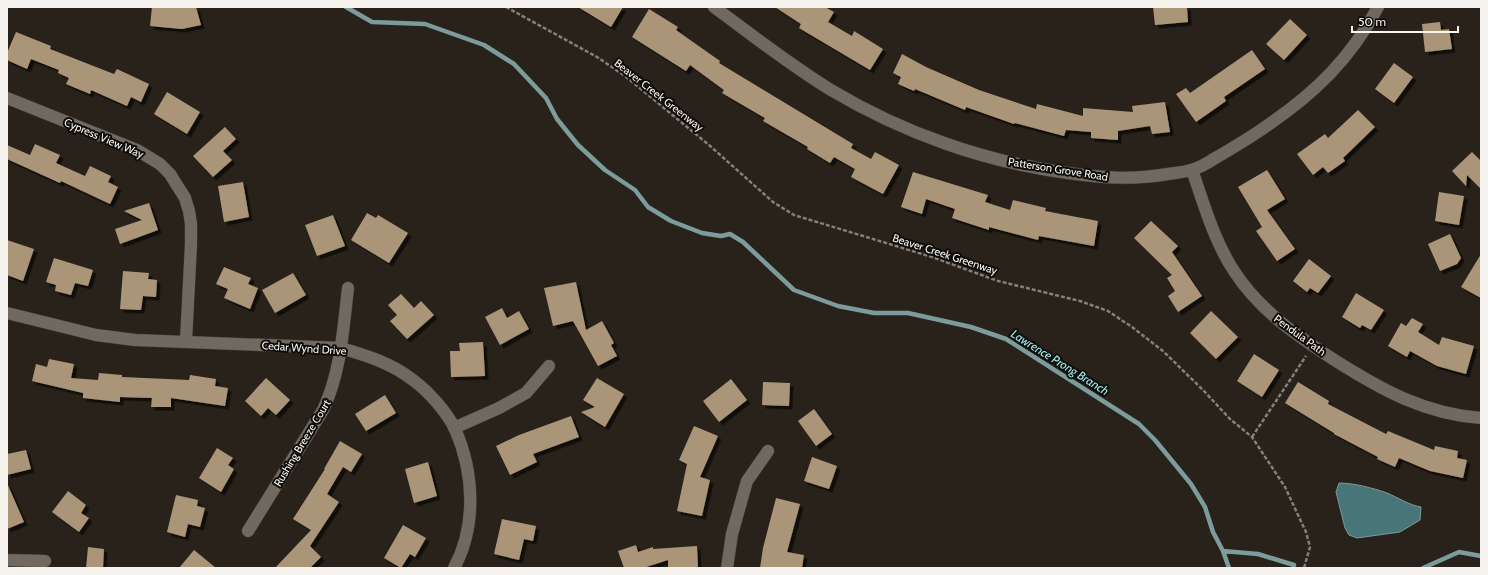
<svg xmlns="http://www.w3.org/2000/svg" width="1488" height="575" viewBox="0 0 1488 575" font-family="Cabin,sans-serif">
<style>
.water{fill:#487577;stroke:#7c9b9b}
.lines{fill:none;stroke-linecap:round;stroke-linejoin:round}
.stream{stroke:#7c9b9b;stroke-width:4.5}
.building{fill:#ab9578;filter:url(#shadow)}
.minor-casing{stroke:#433e38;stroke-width:13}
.path{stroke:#858079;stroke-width:2.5;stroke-dasharray:4 2;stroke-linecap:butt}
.minor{stroke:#70695f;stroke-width:12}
.labels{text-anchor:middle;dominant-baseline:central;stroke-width:4;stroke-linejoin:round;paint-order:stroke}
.street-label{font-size:11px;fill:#f7f3ee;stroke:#0e0c08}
.water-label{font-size:12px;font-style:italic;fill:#9becef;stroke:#0e0c08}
</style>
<defs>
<filter id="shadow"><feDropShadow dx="3.5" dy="3.5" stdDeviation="0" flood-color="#0009"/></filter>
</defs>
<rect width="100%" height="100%" fill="#28221a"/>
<path class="water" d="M 1339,483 C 1354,483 1373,488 1387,493 C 1399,498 1409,505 1421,507 L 1420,520 L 1400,532 L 1357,538 L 1349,535 L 1345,528 L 1336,492 Z"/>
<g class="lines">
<path class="stream" d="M 346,7 L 372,22 L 425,24 L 484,45 L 514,64 L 546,98 L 557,119 L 578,145 L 605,170 L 635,190 L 648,207 L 671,221 L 702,233 L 721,236 L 730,234 L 743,242 L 794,290 L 838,306 L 874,313 L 908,313 L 971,327 L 1006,339 L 1139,424 L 1155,440 L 1191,484 L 1205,507 L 1213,532 L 1223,551 L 1229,568
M 1223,551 L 1258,554 L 1294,565
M 1423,568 L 1459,552 L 1481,556"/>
</g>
<path class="building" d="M 152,7 L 196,7 L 201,25 L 182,29 L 150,26 Z
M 578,7 L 623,7 L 611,27 Z
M 775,7 L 825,7 L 834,12 L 828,22 L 852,36 L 854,31 L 883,49 L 870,70 L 799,28 L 801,24 Z
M 1153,7 L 1187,7 L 1188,22 L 1155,25 Z
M 649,9 L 678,27 L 676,30 L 720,61 L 719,63 L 853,144 L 851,148 L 871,159 L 875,152 L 899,165 L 883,194 L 851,177 L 855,169 L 834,157 L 830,163 L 807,149 L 808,147 L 763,121 L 765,118 L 722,93 L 724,90 L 690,65 L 686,71 L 632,37 Z
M 1290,19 L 1307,35 L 1284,60 L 1266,44 Z
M 1440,22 L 1441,30 L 1449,29 L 1452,49 L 1425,52 L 1422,24 Z
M 16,32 L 51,46 L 50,49 L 114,74 L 117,69 L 149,84 L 141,102 L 131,97 L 127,106 L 91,90 L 90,94 L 66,84 L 69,78 L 58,73 L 59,70 L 31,59 L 27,69 L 7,60 L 7,53 Z
M 1252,50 L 1265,69 L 1224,97 L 1226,101 L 1196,122 L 1176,94 L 1186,88 L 1190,93 Z
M 902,54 L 926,67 L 979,90 L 1036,109 L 1037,104 L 1083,116 L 1083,108 L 1133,112 L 1132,106 L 1165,102 L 1170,132 L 1152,134 L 1150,126 L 1118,131 L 1118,140 L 1091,138 L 1091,132 L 1066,130 L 1064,136 L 1015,123 L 1014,124 L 966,107 L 965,110 L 915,89 L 914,91 L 898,84 L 901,77 L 893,73 Z
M 1394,63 L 1413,77 L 1394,103 L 1375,89 Z
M 167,92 L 200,112 L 187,134 L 154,114 Z
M 1358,110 L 1375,127 L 1343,158 L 1345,161 L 1328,173 L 1323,167 L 1313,175 L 1297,154 L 1325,134 L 1328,138 Z
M 225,127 L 236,139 L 223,151 L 232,160 L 213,177 L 193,156 Z
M 35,144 L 60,155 L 56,163 L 85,176 L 90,166 L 111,176 L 108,182 L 118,187 L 110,204 L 61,181 L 60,183 L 7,159 L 7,145 L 30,155 Z
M 1472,152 L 1481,161 L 1481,189 L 1467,175 L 1466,186 L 1452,171 Z
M 1267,170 L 1285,199 L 1267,210 L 1295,249 L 1277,261 L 1256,231 L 1262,227 L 1238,187 Z
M 913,172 L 988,195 L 985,202 L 1010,210 L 1013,200 L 1046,208 L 1045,211 L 1098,221 L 1094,246 L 1039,236 L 1038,240 L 989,227 L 989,230 L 952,218 L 955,209 L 926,199 L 922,214 L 901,207 Z
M 243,182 L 249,217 L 224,222 L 218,186 Z
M 1439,192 L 1464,196 L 1459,225 L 1435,221 Z
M 149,203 L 158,230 L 120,244 L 115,229 L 142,220 L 124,211 Z
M 367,213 L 376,218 L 378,215 L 408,233 L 389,263 L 351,240 Z
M 333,215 L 345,246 L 317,256 L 305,225 Z
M 1151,221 L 1178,246 L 1172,252 L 1202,296 L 1178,312 L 1168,296 L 1175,291 L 1167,278 L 1172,275 L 1134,238 Z
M 1450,234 L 1461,258 L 1457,264 L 1440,271 L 1428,244 Z
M 7,240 L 34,249 L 23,281 L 7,275 Z
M 1481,254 L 1481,298 L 1461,287 Z
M 54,258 L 93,270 L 88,286 L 75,283 L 71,295 L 55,291 L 56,285 L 46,282 Z
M 1309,259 L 1331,276 L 1318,293 L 1310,288 L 1307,292 L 1293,281 Z
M 224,267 L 251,278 L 248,284 L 258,288 L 250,309 L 224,298 L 228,289 L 216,284 Z
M 123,271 L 149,273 L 148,279 L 157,280 L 156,297 L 143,296 L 141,310 L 120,309 Z
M 293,273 L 306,295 L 275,313 L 262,290 Z
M 576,282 L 586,330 L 602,321 L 614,343 L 611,345 L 617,356 L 598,366 L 573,321 L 553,326 L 544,288 Z
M 1356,293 L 1384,310 L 1371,330 L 1362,325 L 1360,328 L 1342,317 Z
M 401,294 L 414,308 L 421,301 L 434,315 L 407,339 L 390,321 L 397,315 L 388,305 Z
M 502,308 L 507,318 L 519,311 L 529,329 L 500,345 L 485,317 Z
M 1211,311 L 1238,337 L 1216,359 L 1190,333 Z
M 1412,318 L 1423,324 L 1418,332 L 1439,345 L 1442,337 L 1474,346 L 1466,374 L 1437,366 L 1410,351 L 1407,357 L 1388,346 L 1401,323 L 1406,326 Z
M 483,342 L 485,376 L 451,377 L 450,351 L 460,351 L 459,343 Z
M 1254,354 L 1279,370 L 1262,397 L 1237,381 Z
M 49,359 L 74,364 L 71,378 L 98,380 L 99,373 L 122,375 L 122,377 L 189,380 L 190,375 L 216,379 L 215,386 L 228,388 L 225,406 L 171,398 L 171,407 L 151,407 L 152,398 L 120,397 L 120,402 L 83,398 L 83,393 L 32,381 L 36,364 L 47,367 Z
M 266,378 L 290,400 L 276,415 L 268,408 L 261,416 L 245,401 Z
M 597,378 L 624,394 L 605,427 L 581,412 L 595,407 L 583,400 Z
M 731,379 L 747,400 L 719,422 L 703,401 Z
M 763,382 L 790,383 L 789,406 L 762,405 Z
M 1298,382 L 1329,401 L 1328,404 L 1386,434 L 1388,431 L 1434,450 L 1435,446 L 1458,451 L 1457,458 L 1467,460 L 1463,478 L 1430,471 L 1399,458 L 1395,467 L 1377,459 L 1378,457 L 1334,434 L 1334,433 L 1285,403 Z
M 385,395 L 396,413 L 366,431 L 355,414 Z
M 814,409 L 832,434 L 816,446 L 798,421 Z
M 571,416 L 579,437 L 533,454 L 537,462 L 510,475 L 496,446 L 519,435 Z
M 694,426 L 718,436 L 700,477 L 710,480 L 702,516 L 677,511 L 687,464 L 679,460 Z
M 340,441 L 362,454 L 351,472 L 343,467 L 327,494 L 339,502 L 310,546 L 321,557 L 310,568 L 275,568 L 311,530 L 293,519 L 325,469 L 324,469 Z
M 217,448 L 233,458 L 228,465 L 234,469 L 221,492 L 199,478 Z
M 26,450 L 31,469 L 7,475 L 7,454 Z
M 812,457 L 837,466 L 829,489 L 804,481 Z
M 428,462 L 437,496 L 414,503 L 405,469 Z
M 7,483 L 24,522 L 7,529 Z
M 68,491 L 86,505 L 81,513 L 89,518 L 79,532 L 52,512 Z
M 176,495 L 198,500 L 197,506 L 205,508 L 200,527 L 188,524 L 185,537 L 167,532 Z
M 776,498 L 800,504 L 787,552 L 804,555 L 802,568 L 760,568 L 763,548 Z
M 502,519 L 536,526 L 533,541 L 524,539 L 519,560 L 494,554 Z
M 403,525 L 426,538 L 415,557 L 410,554 L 401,568 L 384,558 Z
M 636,545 L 638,552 L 653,547 L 653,549 L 697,546 L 698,568 L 668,568 L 668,560 L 643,568 L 624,568 L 618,551 Z
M 88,547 L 104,549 L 103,568 L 86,568 Z
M 194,550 L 216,568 L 179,568 Z"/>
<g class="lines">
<g class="minor-casing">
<path id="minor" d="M 714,7 C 752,35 790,65 831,90 C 903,133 985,162 1068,173 C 1103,178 1133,180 1168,174 C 1176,173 1184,172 1191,170 C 1198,168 1206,164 1212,160 C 1231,149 1250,138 1268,125 C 1315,93 1351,58 1378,7
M 7,98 L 137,150 L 160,164 L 170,174 L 185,198 L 189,211 L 191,224 L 191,244 L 186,341
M 1192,170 C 1204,204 1214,241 1234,271 C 1259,310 1297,336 1336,361 C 1382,390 1425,414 1481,418
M 7,313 L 96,335 L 135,340 L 341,348 C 368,356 391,363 413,380 C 428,391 447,412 455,429 C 474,472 477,526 454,568
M 454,428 L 499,408 L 526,393 L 549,366
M 248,531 L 323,410 C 341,372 343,330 348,288
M 7,560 L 45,561
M 727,568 L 732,534 L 747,481 L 768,451"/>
</g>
<path class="path" d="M 506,7 L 597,57 L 625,76 L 709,145 L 773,202 L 794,215 L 932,257 L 998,281 L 1080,301 L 1108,311 L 1132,327 L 1163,351 L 1204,391 L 1230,419 L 1252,437 L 1285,487 L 1306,532 L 1310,547 L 1304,568
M 1252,437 L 1306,356"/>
<use href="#minor" class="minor"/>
</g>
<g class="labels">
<g class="street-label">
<text transform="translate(659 95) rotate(38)">Beaver Creek Greenway</text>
<text transform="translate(104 138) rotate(23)">Cypress View Way</text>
<text transform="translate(1058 169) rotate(9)">Patterson Grove Road</text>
<text transform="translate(945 254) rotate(18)">Beaver Creek Greenway</text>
<text transform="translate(1300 335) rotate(36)">Pendula Path</text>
<text transform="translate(304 348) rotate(4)">Cedar Wynd Drive</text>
<text transform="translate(302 443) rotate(-59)">Rushing Breeze Court</text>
</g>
<g class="water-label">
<text transform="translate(1060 362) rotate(32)">Lawrence Prong Branch</text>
</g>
</g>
<rect width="1488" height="575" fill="none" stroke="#f7f3ee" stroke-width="16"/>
<path d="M1352 26v6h106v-6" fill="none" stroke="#f7f3ee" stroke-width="2"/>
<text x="1358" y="26" font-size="12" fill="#f7f3ee" stroke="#0e0c08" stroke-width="3" paint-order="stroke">50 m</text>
</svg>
